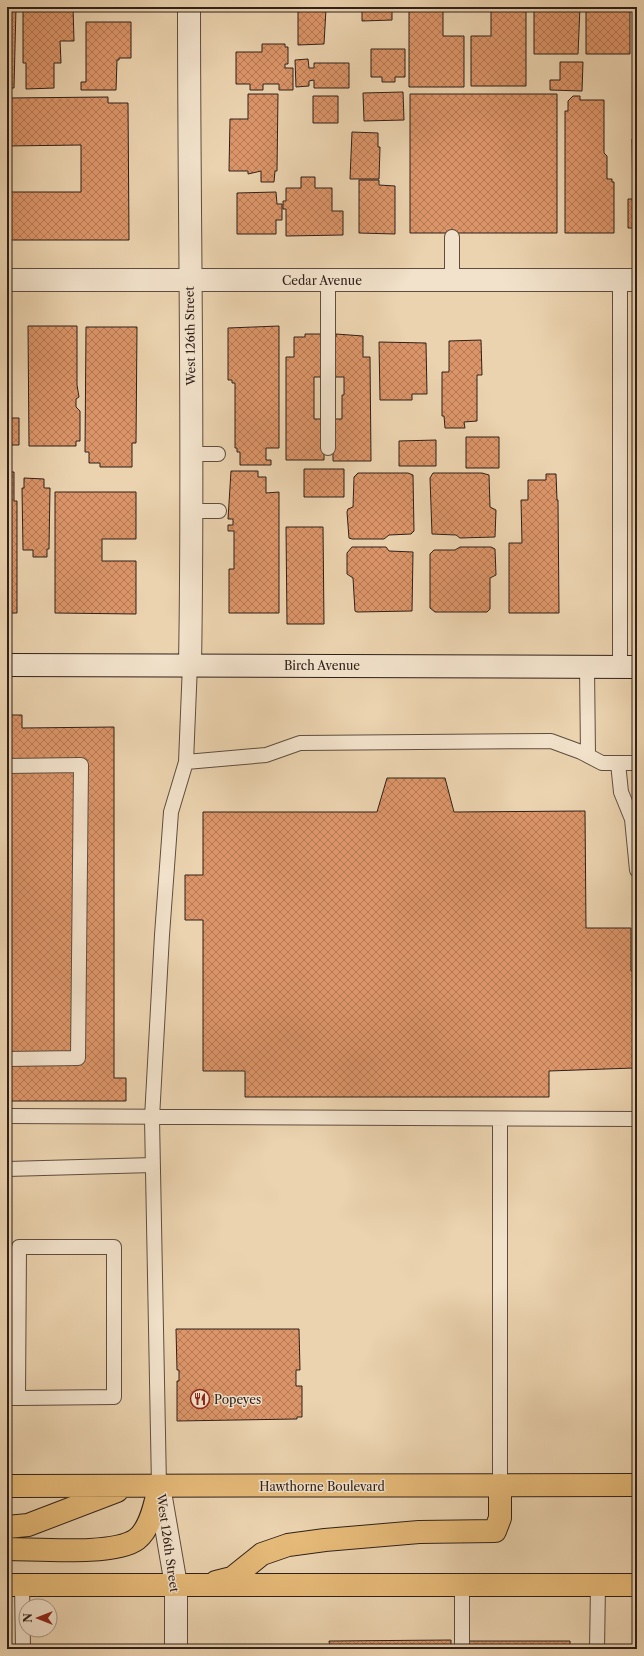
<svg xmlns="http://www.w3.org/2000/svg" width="644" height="1656" viewBox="0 0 644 1656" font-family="'Libre Caslon Text',serif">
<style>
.building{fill:url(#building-cross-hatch);stroke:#2f201a}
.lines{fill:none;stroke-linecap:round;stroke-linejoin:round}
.lane-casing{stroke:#5e4d3f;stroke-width:16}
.street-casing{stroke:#5e4d3f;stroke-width:24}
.secondary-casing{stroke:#2f201a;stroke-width:24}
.primary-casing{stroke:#2f201a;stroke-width:24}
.lane{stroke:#f2e2cb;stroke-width:14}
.street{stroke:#f2e2cb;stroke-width:22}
.secondary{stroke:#f2e2cb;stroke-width:22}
.primary{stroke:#e6ba78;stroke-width:22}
.labels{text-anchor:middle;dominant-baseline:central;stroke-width:3;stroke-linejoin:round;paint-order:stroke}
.street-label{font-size:12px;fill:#2f201a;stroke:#f2e2cb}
.poi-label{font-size:12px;fill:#2f201a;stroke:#f2e2cb;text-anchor:start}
</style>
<defs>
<pattern id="building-cross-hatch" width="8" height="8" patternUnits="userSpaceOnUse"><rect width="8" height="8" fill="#dc9568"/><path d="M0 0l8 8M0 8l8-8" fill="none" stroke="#b37955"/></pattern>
</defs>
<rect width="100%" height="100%" fill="#ebd3af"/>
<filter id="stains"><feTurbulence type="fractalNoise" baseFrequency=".005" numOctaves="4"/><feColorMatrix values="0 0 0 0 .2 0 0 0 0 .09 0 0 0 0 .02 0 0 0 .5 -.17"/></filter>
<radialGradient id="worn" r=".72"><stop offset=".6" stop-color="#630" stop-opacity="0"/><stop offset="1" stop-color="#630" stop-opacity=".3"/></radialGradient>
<path class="building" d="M 7,7 L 16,7 L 14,88 L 7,88 Z
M 23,7 L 73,7 L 74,41 L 60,41 L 61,63 L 54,63 L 54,88 L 26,89 L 26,63 L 23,63 Z
M 298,7 L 324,7 L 326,9 L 324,44 L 298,45 Z
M 358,7 L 392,7 L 392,20 L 362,21 L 362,11 L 358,11 Z
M 409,7 L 443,7 L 443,36 L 464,36 L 464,87 L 409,87 Z
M 491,7 L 526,7 L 526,86 L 471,86 L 471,36 L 491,36 Z
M 534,7 L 580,7 L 578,54 L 534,54 Z
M 586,7 L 630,7 L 630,54 L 586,54 Z
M 86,22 L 131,22 L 131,58 L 119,58 L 119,60 L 117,60 L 116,90 L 81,90 L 81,82 L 86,82 Z
M 262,44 L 285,44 L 285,47 L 288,47 L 288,64 L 285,64 L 285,68 L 293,68 L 293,90 L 279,90 L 279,84 L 263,84 L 263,90 L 250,90 L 250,84 L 236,84 L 236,52 L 262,52 Z
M 371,49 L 405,49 L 405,77 L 395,77 L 395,82 L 382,82 L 382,77 L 371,77 Z
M 308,59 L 309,68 L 314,68 L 314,63 L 349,63 L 349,88 L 314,88 L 314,80 L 309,81 L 309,86 L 296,87 L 295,60 Z
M 560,62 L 583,62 L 582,91 L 550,90 L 550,80 L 560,80 Z
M 403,92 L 404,120 L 364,121 L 363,93 Z
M 248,94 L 278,94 L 277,171 L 275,171 L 274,182 L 261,182 L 261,171 L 248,174 L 248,171 L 229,171 L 230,119 L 248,119 Z
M 410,94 L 557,94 L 557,233 L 410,233 Z
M 313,96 L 338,96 L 338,123 L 313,123 Z
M 573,96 L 580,96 L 580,100 L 604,100 L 604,153 L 607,156 L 607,179 L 612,179 L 612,182 L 614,182 L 614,233 L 565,233 L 565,111 L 568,111 L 568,101 Z
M 108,97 L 108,103 L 128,103 L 129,240 L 7,240 L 7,192 L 81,192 L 81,145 L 7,146 L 7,98 Z
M 352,132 L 378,133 L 378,147 L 380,147 L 379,179 L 350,179 Z
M 632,139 L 637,139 L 637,228 L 628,228 L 628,199 L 633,199 Z
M 301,177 L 315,177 L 315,188 L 332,188 L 332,211 L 343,211 L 343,235 L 286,236 L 286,209 L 283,209 L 283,201 L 286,201 L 286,188 L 301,188 Z
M 359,180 L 379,180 L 379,185 L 395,186 L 395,234 L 359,233 Z
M 276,192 L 277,204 L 282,204 L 282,220 L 276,220 L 276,234 L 237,234 L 237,193 Z
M 28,326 L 77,326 L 77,385 L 79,397 L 76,399 L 76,407 L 80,411 L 80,441 L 76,441 L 76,446 L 29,446 Z
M 279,326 L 279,448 L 266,448 L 266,460 L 271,460 L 271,465 L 240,465 L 240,452 L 237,452 L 237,448 L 235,448 L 235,383 L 232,383 L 232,380 L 228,380 L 228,328 Z
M 86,327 L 137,327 L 136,443 L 132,443 L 132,467 L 100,467 L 100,463 L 89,463 L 89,452 L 85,452 Z
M 305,334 L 321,334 L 321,336 L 324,336 L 324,377 L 314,377 L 314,419 L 324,419 L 324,460 L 286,460 L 286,357 L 294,357 L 294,337 L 305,337 Z
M 336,334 L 363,336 L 363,357 L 370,357 L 371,461 L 333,461 L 333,419 L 342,419 L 342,395 L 344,395 L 344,377 L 333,377 L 332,337 L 336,337 Z
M 481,340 L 482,375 L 477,375 L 477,421 L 464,422 L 465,428 L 445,428 L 444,416 L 442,416 L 442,372 L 449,372 L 449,341 Z
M 379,342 L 426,343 L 427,394 L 412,394 L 412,400 L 380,400 Z
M 7,418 L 19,418 L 19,445 L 7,445 Z
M 466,437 L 499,437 L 499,468 L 466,468 Z
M 436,440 L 436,466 L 399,466 L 399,441 Z
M 304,469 L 344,469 L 344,497 L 304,497 Z
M 231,471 L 258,471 L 258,477 L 266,477 L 266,493 L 279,492 L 279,613 L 229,613 L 229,569 L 234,569 L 234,531 L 228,531 L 228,525 L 233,525 L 233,519 L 228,519 Z
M 7,472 L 14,472 L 14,501 L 17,501 L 17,613 L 7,613 Z
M 358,473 L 408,473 L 413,475 L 414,531 L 411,534 L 389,535 L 384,539 L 352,539 L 349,538 L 347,512 L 348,509 L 353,507 L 354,477 Z
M 433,473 L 482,473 L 489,475 L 490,507 L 496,510 L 495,537 L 460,538 L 456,535 L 432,534 L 430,478 Z
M 546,474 L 556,474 L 557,500 L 558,500 L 559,613 L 509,613 L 509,543 L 522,543 L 521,500 L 528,500 L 528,480 L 546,480 Z
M 24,478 L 44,479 L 44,488 L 50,488 L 49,549 L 47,549 L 47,557 L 33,557 L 33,550 L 23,550 L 22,488 L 24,488 Z
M 55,492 L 136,492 L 136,539 L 102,539 L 102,561 L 136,561 L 136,614 L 55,613 Z
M 286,527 L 323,527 L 324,624 L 287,624 Z
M 352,547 L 386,547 L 389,551 L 413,552 L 412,611 L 357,612 L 355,611 L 353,578 L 347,574 L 347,553 Z
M 460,547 L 491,547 L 495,549 L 496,575 L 490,578 L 490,609 L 487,612 L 435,612 L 430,608 L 430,554 L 434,550 L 455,550 Z
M 7,715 L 22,715 L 22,728 L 114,727 L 114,1078 L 126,1078 L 126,1101 L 7,1101 Z
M 387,778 L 445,778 L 454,812 L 585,811 L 586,928 L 631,928 L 631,971 L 637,971 L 637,1060 L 634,1060 L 634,1068 L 549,1071 L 549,1097 L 245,1097 L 245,1071 L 203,1071 L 203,920 L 185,920 L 185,875 L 203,875 L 203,812 L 377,812 Z
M 176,1329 L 299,1329 L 300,1370 L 296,1370 L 296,1386 L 302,1386 L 302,1417 L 297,1417 L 297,1419 L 177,1421 L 177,1381 L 179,1381 L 179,1370 L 177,1370 Z
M 451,1640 L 451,1649 L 328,1649 L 330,1648 L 329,1641 Z
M 469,1641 L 570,1641 L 570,1649 L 469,1649 Z
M 140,1648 L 140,1649 L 62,1649 Z"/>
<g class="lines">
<g class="lane-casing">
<path id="lane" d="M 452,237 L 452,280
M 620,280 L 620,667
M 328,448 L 328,280
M 192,454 L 218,454
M 191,511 L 219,511
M 587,667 L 588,755
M 186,762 L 266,755 L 300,743 L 551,741 L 581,752 L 602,763 L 637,763
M 618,763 L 621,792 L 632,819 L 637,870
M 7,766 L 81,765 L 78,1058 L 7,1059
M 7,1116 L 637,1119
M 500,1119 L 500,1485
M 7,1169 L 153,1165
M 7,1398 L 18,1398 L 114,1397 L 114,1247 L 19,1247 L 18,1398
M 159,1486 L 152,1118 L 162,935 L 171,812 L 186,762 L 190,664
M 22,1585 L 23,1649
M 462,1649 L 462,1585
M 597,1649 L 598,1585"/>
</g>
<g class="street-casing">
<path id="street" d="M 189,7 C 189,226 194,445 190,664
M 7,280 L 637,280
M 159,1486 L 176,1585 L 176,1649"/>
</g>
<g class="secondary-casing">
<path id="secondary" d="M 7,665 L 637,667"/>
</g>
<g class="primary-casing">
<path id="primary" d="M 7,1486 L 637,1485
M 7,1527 L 28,1525 L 117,1491
M 7,1549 C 37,1549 115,1556 137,1539 C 151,1528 156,1501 159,1486
M 216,1582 L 232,1578 L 262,1554 L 288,1545 L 325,1540 L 419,1532 L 495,1531 L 500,1518 L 500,1485
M 7,1585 L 637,1585"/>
</g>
<use href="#lane" class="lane"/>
<use href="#street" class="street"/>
<use href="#secondary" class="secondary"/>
<use href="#primary" class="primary"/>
</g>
<defs>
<g id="restaurant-ring" transform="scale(1)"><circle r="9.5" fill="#f2e2cb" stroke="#8f2418" stroke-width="1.5"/><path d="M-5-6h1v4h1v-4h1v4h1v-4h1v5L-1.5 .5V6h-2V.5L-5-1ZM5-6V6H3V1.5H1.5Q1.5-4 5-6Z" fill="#8f2418"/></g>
</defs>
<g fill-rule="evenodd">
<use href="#restaurant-ring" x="200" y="1399"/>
</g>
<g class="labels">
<g class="street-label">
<text x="322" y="280">Cedar Avenue</text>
<text transform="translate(190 336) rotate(-91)">West 126th Street</text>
<text x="322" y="665">Birch Avenue</text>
<text x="322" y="1486">Hawthorne Boulevard</text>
<text transform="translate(168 1543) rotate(82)">West 126th Street</text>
</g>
<g class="poi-label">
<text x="214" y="1399">Popeyes</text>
</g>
</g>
<rect width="644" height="1656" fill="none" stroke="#ebd3af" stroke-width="24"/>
<rect x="8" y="8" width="628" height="1640" fill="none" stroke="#2f201a" stroke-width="2"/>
<rect x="12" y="12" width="620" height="1632" fill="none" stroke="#2f201a"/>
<g transform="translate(38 1618) rotate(270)"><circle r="19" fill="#f2e2cb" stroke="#a49484"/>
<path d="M0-3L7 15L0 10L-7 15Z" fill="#8f2418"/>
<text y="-6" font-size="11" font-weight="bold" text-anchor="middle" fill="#2f201a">N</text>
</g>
<rect width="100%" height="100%" filter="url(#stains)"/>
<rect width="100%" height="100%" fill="url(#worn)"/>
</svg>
